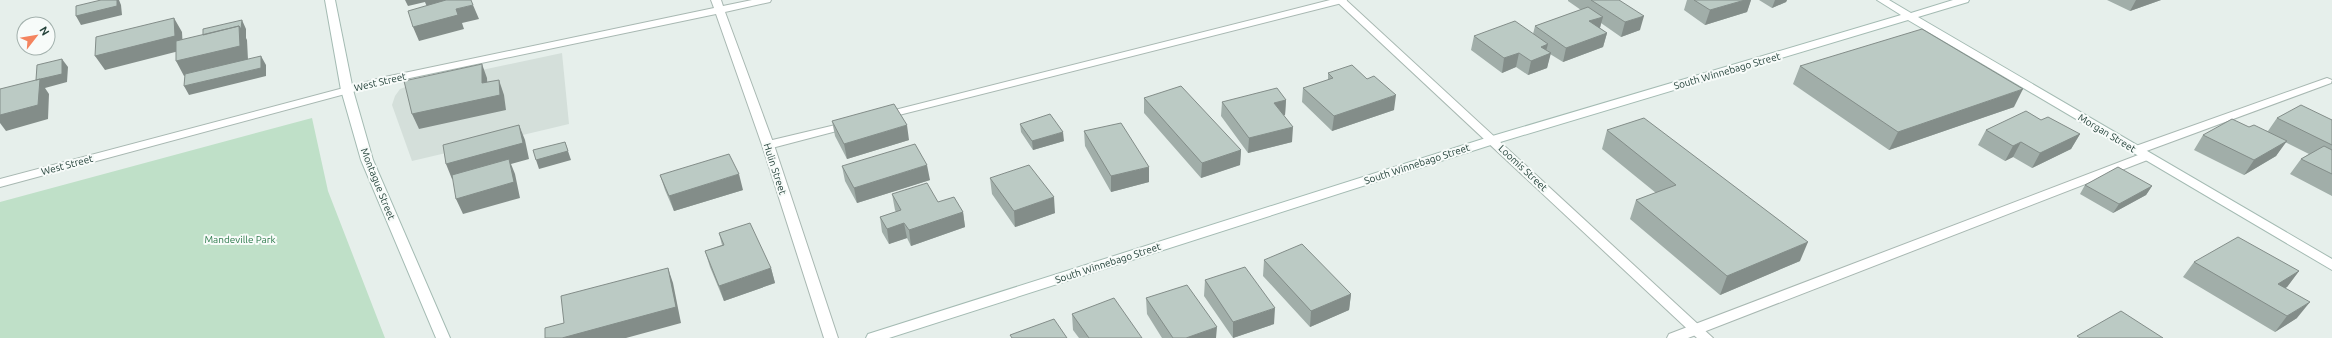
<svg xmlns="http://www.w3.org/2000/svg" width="2332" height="338" viewBox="0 0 2332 338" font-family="Ubuntu,sans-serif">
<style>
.built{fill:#d4dfda}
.green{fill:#bfe0c8}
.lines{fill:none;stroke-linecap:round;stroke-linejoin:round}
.lane-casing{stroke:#a8b8b2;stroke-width:2}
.street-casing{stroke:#a8b8b2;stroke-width:2}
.secondary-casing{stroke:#a4bbb3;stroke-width:2}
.lane{fill:#fff;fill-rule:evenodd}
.street{fill:#fff;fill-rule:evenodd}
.secondary{fill:#fff;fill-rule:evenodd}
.wall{fill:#a1aea9}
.shaded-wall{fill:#838d89}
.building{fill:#bbcac4;stroke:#838d89}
.labels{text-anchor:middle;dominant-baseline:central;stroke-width:4;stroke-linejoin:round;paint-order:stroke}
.street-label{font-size:10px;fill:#24423a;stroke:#f7fbf9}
.park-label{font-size:10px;fill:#2d7a4b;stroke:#f7fbf9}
</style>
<rect width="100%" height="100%" fill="#e6efeb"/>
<path class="built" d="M 562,53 L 569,124 L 412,161 L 392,105 L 395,96 L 400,89 L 411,85 Z"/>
<path class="green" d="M 312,118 L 328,191 L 385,338 L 0,338 L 0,202 Z"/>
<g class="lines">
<g class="lane-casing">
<path id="lane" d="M 1330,0 L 1347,0 L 1346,2 L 883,119 L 877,116 L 879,114 Z
M 2327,78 L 2332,80 L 2331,83 L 2141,153 L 2137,154 L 2131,150 L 2133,147 Z
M 848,122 L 854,125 L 852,127 L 768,149 L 762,145 L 764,142 Z
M 2146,152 L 2152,156 L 2150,159 L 1688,338 L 1667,338 L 1669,334 Z"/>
</g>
<g class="street-casing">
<path id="street" d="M 711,0 L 721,0 L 723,6 L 752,0 L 771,0 L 770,2 L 725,12 L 774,145 L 838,338 L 824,338 L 762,145 L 716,14 L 386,83 L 0,187 L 0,179 L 385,77 L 714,8 Z
M 1335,0 L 1346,0 L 1713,338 L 1697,338 Z"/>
</g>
<g class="secondary-casing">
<path id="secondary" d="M 325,0 L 335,0 L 353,90 L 373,160 L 450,338 L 436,338 L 361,160 L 341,90 Z
M 1877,0 L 1889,0 L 1911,13 L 1953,0 L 1969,0 L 1968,2 L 1918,17 L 2332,259 L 2332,270 L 1908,20 L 1497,143 L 889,338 L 866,338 L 868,334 L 1489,137 L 1901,15 Z"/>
</g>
<use href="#lane" class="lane"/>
<use href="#street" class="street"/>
<use href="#secondary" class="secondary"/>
</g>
<path class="wall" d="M 1568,0 L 1619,0 L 1640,30 L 1621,37 L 1601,23 L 1600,28 L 1607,33 L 1603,47 L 1563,62 L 1550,54 L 1547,68 L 1528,75 L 1516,67 L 1502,73 L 1471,50 L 1474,36 L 1533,34 L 1535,26 L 1581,10 L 1568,1 Z
M 1687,0 L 1751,0 L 1747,12 L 1705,25 L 1684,10 Z
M 1759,0 L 1787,0 L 1786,2 L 1772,8 Z
M 2107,0 L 2161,0 L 2130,11 Z
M 1800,66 L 2014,107 L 1889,150 L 1793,84 Z
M 1328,73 L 1394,110 L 1332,131 L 1302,102 L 1303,88 L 1328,80 Z
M 1144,98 L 1241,150 L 1240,165 L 1201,178 L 1144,113 Z
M 1286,100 L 1285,115 L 1284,115 L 1292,142 L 1248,153 L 1221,116 L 1222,102 Z
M 2277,118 L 2332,120 L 2332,196 L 2290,174 L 2301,159 L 2309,154 L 2285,142 L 2276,156 L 2244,175 L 2194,150 L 2203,135 L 2249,127 L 2268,131 Z
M 2041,120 L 2080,134 L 2071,149 L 2032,168 L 2013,157 L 2005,161 L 1978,145 L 1986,130 Z
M 832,121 L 909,140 L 847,159 L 835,136 Z
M 1020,124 L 1064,141 L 1033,150 L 1021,132 Z
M 1607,130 L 1800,261 L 1720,295 L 1630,219 L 1636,200 L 1656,193 L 1602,149 Z
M 1084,131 L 1149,182 L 1111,192 L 1085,146 Z
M 842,166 L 930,180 L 857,203 L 845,181 Z
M 660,175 L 743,190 L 674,211 L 665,190 Z
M 990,178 L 1055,213 L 1015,227 L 992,194 Z
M 2085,185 L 2152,186 L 2146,195 L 2113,213 L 2080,194 Z
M 892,194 L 938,202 L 963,212 L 965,227 L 911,246 L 907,238 L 889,244 L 882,232 L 880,217 L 896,212 L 895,210 Z
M 719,233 L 771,268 L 775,283 L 724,301 L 710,267 L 705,251 L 722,245 Z
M 1264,260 L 1351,294 L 1349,310 L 1310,327 L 1263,276 Z
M 2194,262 L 2299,271 L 2287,287 L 2285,288 L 2297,318 L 2275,332 L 2183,277 Z
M 1205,280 L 1274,324 L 1233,338 L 1204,296 Z
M 1146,298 L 1216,338 L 1162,338 L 1147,314 Z
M 1072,314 L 1142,338 L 1079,338 L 1073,330 Z"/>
<path class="shaded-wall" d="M 117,0 L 119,0 L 121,5 L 122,15 L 81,25 L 76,16 Z
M 405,0 L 452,0 L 427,7 L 425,2 L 408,6 Z
M 1745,0 L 1751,0 L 1747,12 L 1705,25 L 1710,10 Z
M 1775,0 L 1787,0 L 1786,2 L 1772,8 Z
M 2136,0 L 2161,0 L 2130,11 Z
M 473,5 L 479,19 L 462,23 L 464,29 L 419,41 L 413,27 L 456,9 Z
M 1644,16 L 1640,30 L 1621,37 L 1625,22 Z
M 1603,17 L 1599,31 L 1589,21 Z
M 174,18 L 182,32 L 183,50 L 105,70 L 95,56 Z
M 242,20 L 246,29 L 246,38 L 247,40 L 248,60 L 184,76 L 176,61 Z
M 1607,33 L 1603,47 L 1563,62 L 1566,48 Z
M 1548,44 L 1545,55 L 1551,53 L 1547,68 L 1528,75 L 1531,61 L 1541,47 Z
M 1519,53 L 1516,67 L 1502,73 L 1504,58 Z
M 261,56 L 266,65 L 266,76 L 189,95 L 184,86 Z
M 62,59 L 68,67 L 67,82 L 45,88 L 49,94 L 48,119 L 6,131 L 0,123 L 0,115 L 36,80 Z
M 482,64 L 487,78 L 488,98 L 482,83 Z
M 499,80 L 504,95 L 506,110 L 419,129 L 412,114 Z
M 2023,89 L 2014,107 L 1889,150 L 1898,132 Z
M 1396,95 L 1394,110 L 1332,131 L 1334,116 Z
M 1286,100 L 1285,115 L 1273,118 L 1274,103 Z
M 519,125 L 525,140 L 529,159 L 511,164 L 515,174 L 520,198 L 463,214 L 456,199 L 510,164 L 452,179 L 446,164 Z
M 907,125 L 909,140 L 847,159 L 844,144 Z
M 1293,127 L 1292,142 L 1248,153 L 1249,138 Z
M 1063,132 L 1064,141 L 1033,150 L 1032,141 Z
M 2080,134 L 2071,149 L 2032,168 L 2040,153 Z
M 2287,141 L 2276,156 L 2244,175 L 2254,160 Z
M 565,142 L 571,160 L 539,169 L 536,160 Z
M 2021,142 L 2013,157 L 2005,161 L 2013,146 Z
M 1241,150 L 1240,165 L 1201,178 L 1202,163 Z
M 927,165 L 930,180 L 857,203 L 854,188 Z
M 1149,167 L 1149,182 L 1111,192 L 1111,176 Z
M 739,174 L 743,190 L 674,211 L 669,196 Z
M 2152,186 L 2146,195 L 2113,213 L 2119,204 Z
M 1054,197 L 1055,213 L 1015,227 L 1014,211 Z
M 963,212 L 965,227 L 911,246 L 909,230 Z
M 904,223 L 907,238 L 889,244 L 887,229 Z
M 1808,242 L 1800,261 L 1720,295 L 1727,276 Z
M 668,268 L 673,283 L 681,323 L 626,338 L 562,338 Z
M 771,268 L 775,283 L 724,301 L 719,286 Z
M 2299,271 L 2287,287 L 2266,300 L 2278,284 Z
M 1351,294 L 1349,310 L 1310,327 L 1311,311 Z
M 2310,302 L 2297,318 L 2275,332 L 2287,316 Z
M 1275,308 L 1274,324 L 1233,338 L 1233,322 Z
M 1217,327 L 1216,338 L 1186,338 Z"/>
<path class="building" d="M 101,0 L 117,0 L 117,6 L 76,16 L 76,6 Z
M 446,0 L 471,0 L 473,5 L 456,9 L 458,15 L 413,27 L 408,11 Z
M 1591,0 L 1619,0 L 1644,16 L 1625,22 Z
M 1694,0 L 1745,0 L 1710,10 Z
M 1588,7 L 1603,17 L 1589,21 L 1607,33 L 1566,48 L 1535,26 Z
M 174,18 L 175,36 L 95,56 L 96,37 Z
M 242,20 L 241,29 L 239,26 L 203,35 L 203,29 Z
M 1515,21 L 1548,44 L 1541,47 L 1551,53 L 1531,61 L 1519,53 L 1504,58 L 1474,36 Z
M 239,26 L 240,46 L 176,61 L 176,41 Z
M 1922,29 L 2023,89 L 1898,132 L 1800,66 Z
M 261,56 L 261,68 L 184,86 L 185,74 Z
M 62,59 L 62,74 L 36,80 L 37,65 Z
M 482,64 L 482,83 L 499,80 L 500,95 L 412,114 L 404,81 Z
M 1352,65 L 1367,79 L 1374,76 L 1396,95 L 1334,116 L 1303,88 L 1333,78 L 1328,73 Z
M 40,79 L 38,105 L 0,115 L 0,89 Z
M 1181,86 L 1241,150 L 1202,163 L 1144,98 Z
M 1277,88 L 1286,100 L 1274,103 L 1293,127 L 1249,138 L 1222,102 Z
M 894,104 L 907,125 L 844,144 L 832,121 Z
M 2301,105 L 2332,120 L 2332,145 L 2277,118 Z
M 2026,111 L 2041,120 L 2048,117 L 2080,134 L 2040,153 L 2021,142 L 2013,146 L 1986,130 Z
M 1050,114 L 1063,132 L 1032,141 L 1020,124 Z
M 1644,118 L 1808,242 L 1727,276 L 1636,200 L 1676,185 L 1607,130 Z
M 2232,119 L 2249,127 L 2254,125 L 2287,141 L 2254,160 L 2203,135 Z
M 1121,123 L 1149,167 L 1111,176 L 1084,131 Z
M 519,125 L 523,143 L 446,164 L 443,145 Z
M 565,142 L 568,151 L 536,160 L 533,150 Z
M 915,144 L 927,165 L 854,188 L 842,166 Z
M 2324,146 L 2332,150 L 2332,174 L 2301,159 Z
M 729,154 L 739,174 L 669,196 L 660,175 Z
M 509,159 L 514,182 L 456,199 L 452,175 Z
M 1029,165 L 1054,197 L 1014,211 L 990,178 Z
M 2118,167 L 2152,186 L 2119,204 L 2085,185 Z
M 927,183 L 938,202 L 954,197 L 963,212 L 909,230 L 904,223 L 887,229 L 880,217 L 901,210 L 892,194 Z
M 750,223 L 771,268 L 719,286 L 705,251 L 724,245 L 719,233 Z
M 2238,237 L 2299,271 L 2278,284 L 2310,302 L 2287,316 L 2194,262 Z
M 1302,244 L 1351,294 L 1311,311 L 1264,260 Z
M 1245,267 L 1275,308 L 1233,322 L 1205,280 Z
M 668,268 L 676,307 L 562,338 L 545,338 L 545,328 L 564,323 L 561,296 Z
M 1187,285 L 1217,327 L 1186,338 L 1173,338 L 1146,298 Z
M 1114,298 L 1142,338 L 1089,338 L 1072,314 Z
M 2121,311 L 2163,338 L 2080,338 L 2077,336 Z
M 1054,319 L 1067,338 L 1012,338 L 1010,335 Z"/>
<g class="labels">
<g class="street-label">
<text transform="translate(1727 71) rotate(-16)">South Winnebago Street</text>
<text transform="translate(380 82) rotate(-13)">West Street</text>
<text transform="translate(2107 133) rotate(31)">Morgan Street</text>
<text transform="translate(1417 164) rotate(-18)">South Winnebago Street</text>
<text transform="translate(67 165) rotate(-15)">West Street</text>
<text transform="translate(1523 168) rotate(43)">Loomis Street</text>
<text transform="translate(775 169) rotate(72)">Hulin Street</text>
<text transform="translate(378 184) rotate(68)">Montague Street</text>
<text transform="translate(1108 263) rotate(-18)">South Winnebago Street</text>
</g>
<g class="park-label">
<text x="240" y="239">Mandeville Park</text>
</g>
</g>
<g transform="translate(36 36) rotate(59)"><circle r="19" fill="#f7fbf9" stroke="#a3b1ad"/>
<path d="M0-3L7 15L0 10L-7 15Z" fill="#f4845f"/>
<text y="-6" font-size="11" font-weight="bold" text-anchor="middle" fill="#24423a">N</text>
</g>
</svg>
